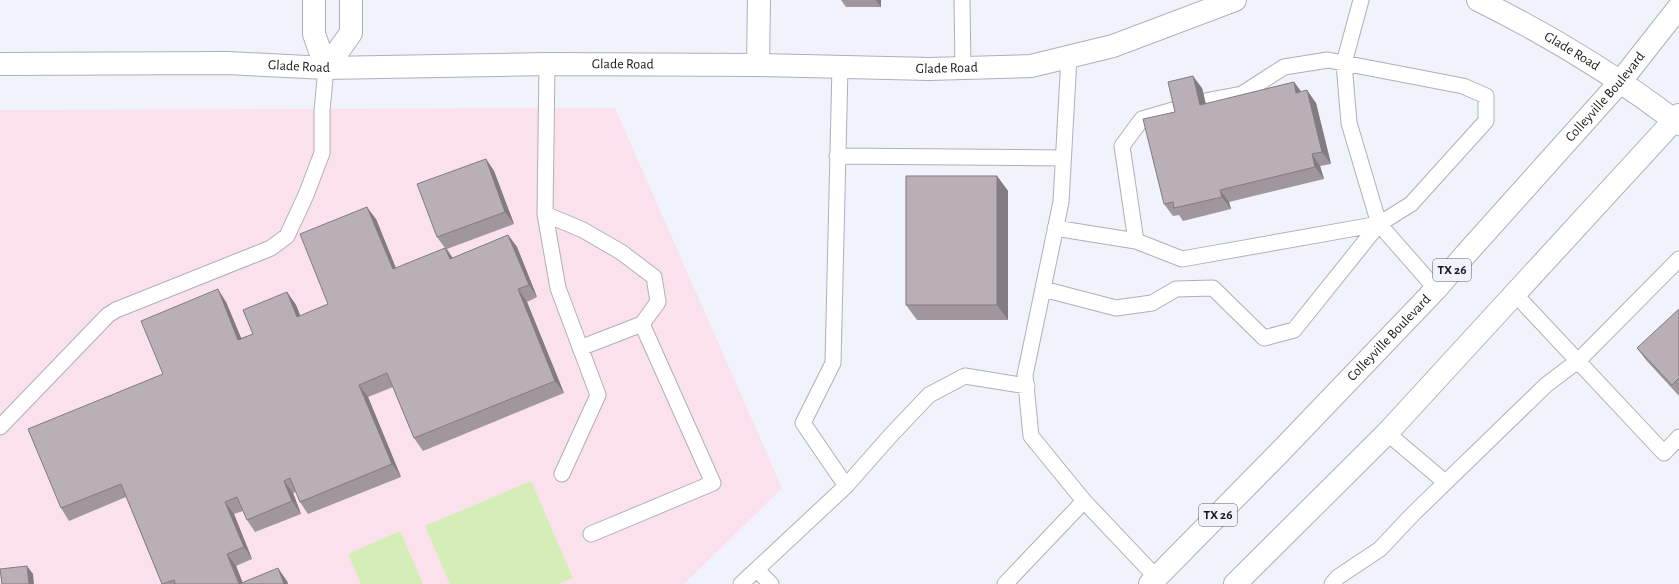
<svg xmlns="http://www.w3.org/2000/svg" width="1679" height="584" viewBox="0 0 1679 584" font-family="'Alegreya Sans',sans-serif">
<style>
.education{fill:#fae1eb}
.green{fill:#d5edb7}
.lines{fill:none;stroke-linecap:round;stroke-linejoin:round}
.service-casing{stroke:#aeb0b9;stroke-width:17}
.minor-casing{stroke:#aeb0b9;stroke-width:24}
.secondary-casing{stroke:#aeb0b9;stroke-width:24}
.primary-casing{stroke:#aeb0b9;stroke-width:24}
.service{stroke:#fff;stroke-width:15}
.minor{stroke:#fff;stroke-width:22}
.secondary{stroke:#fff;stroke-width:22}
.primary{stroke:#fff;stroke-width:22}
.wall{fill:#9f979d}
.shaded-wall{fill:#827b80}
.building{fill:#b9b0b7;stroke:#827b80}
.labels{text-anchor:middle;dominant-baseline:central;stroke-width:3;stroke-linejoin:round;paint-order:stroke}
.shield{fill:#f0f2fc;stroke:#5a5a60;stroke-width:1}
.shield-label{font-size:13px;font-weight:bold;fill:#19191d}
.street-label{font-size:14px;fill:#19191d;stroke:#f0f2fc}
</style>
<rect width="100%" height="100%" fill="#f0f2fc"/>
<path class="education" d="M 615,108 L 782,488 L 684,584 L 0,584 L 0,110 Z"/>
<path class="green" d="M 531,481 L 573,578 L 559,584 L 450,584 L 425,526 Z
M 400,531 L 423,584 L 361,584 L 348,554 Z"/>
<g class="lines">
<g class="service-casing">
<path id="service" d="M 962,0 L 963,68
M 547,64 L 545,214 L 558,288 L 598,395 L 562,474
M 837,156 L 1063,158
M 545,214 L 583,230 L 621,252 L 654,277 L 658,302 L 642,324
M 1379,224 L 1436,289
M 1055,228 L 1136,241 L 1182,259 L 1379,224 L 1411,204 L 1486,121 L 1486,96 L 1463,86 L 1328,60 L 1284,67 L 1242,94 L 1205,101
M 1136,241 L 1122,146 L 1142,119 L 1180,108
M 1043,289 L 1116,308 L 1152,303 L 1176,289 L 1213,288 L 1264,338 L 1294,330 L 1379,224 L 1349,123 L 1344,63 L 1361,0
M 1515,294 L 1664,453 L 1679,437
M 580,348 L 642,324 L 713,483 L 591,534
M 0,427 L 108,315 L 116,310 L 271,248 L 287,236 L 306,195 L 322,153 L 322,111 L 326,68
M 1387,433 L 1445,482
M 846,486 L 891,435 L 929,395 L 965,376 L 1027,386
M 1084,501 L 1156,577
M 757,570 L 771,584
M 741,584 L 846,486 L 803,423 L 833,363 L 840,67
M 1005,584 L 1084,501 L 1031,436 L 1025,375 L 1061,202 L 1069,57
M 1332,584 L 1338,577 L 1380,549 L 1412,515 L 1546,385 L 1579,360 L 1679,259"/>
</g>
<g class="minor-casing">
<path id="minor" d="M 314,0 L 314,34 L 326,68
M 758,65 L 759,0
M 326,68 L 351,33 L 351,0"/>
</g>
<g class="secondary-casing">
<g id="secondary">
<path id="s1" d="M 1478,0 C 1551,36 1615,75 1679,124"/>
<path id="s2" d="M 0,64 L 227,63 L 326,68 L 547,64 L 758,65 L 929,69 L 1031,66 L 1113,46 L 1235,0"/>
</g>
</g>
<g class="primary-casing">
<g id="primary">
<path id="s3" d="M 1150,584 L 1279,453 L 1436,289 L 1465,255 L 1620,82 L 1679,7"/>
<path d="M 1235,584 L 1387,433 L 1679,115"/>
</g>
</g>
<use href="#service" class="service"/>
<use href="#minor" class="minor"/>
<use href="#secondary" class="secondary"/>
<use href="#primary" class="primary"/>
</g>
<path class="wall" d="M 841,0 L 881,0 L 881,7 L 846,7 Z
M 1294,82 L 1301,92 L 1316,103 L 1331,164 L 1320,166 L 1324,179 L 1229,202 L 1231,209 L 1183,221 L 1179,215 L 1173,216 L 1164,204 L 1175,112 L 1202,88 L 1206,104 Z
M 486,159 L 494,171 L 514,224 L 447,249 L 453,258 L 508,235 L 517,247 L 537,297 L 527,302 L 564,393 L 423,451 L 414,438 L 393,387 L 368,397 L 401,477 L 308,514 L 300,502 L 296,492 L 293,493 L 301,514 L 255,532 L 247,520 L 243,511 L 234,514 L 252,559 L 236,566 L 243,583 L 287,581 L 288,584 L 162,584 L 126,497 L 69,521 L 61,508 L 163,374 L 226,302 L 241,338 L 253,334 L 287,292 L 296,305 L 300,316 L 328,304 L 376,219 L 396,268 L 445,248 L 437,237 Z
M 997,176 L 1008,191 L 1008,320 L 917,320 L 906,305 Z
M 1679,309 L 1679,396 L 1646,360 L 1637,348 Z"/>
<path class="shaded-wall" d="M 876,0 L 881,0 L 881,7 Z
M 1193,76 L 1202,88 L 1209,118 L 1200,105 Z
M 1294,82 L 1303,94 L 1296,93 Z
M 1307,90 L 1316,103 L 1331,164 L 1322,152 Z
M 1312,154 L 1320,166 L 1324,179 L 1315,167 Z
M 486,159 L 494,171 L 514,224 L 505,212 Z
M 997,176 L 1008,191 L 1008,320 L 997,305 Z
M 1220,190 L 1229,202 L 1231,209 L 1222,197 Z
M 367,207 L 376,219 L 401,281 L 393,269 Z
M 508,235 L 517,247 L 537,297 L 529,285 Z
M 445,248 L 454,260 L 450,259 Z
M 218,289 L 226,302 L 247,352 L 238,340 Z
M 518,289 L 527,302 L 564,393 L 555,381 Z
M 287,292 L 296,305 L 306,329 L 297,317 Z
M 359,385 L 368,397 L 401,477 L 392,464 Z
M 284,481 L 293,493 L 301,514 L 292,501 Z
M 225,502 L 234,514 L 252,559 L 244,547 Z
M 227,554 L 236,566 L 243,584 L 240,584 Z
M 27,566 L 33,574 L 34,584 L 29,584 Z
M 278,568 L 287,581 L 288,584 L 284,584 Z"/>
<path class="building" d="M 1193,76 L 1200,105 L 1294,82 L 1296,93 L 1307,90 L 1322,152 L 1312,154 L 1315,167 L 1220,190 L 1222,197 L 1174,208 L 1173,202 L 1164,204 L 1143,119 L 1175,112 L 1168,82 Z
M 486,159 L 505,212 L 437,237 L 417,184 Z
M 906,176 L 997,176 L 997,305 L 906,305 Z
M 367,207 L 393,269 L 445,248 L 450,259 L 508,235 L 529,285 L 518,289 L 555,381 L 414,438 L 387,373 L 359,385 L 392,464 L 300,502 L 290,478 L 284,481 L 292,501 L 247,520 L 237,497 L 225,502 L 244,547 L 227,554 L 239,584 L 278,568 L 284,584 L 175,584 L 174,580 L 162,584 L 121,484 L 61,508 L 28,429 L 163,374 L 141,321 L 218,289 L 238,340 L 253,334 L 243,310 L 287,292 L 297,317 L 328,304 L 300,234 Z
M 1679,309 L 1679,378 L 1672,385 L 1637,348 Z
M 27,566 L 29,584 L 2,584 L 0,569 Z"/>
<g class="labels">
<g class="shield">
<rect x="1433" y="259" width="38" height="22" rx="3"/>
<rect x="1199" y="504" width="38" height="22" rx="3"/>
</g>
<g class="shield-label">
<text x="1452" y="270">TX 26</text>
<text x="1218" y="515">TX 26</text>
</g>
<g class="street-label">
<text stroke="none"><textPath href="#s1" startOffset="107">Glade Road</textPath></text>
<text stroke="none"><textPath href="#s2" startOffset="623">Glade Road</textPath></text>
<text stroke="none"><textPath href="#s2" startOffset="299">Glade Road</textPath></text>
<text stroke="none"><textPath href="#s2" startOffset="947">Glade Road</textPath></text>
<text stroke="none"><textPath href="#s3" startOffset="667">Colleyville Boulevard</textPath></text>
<text stroke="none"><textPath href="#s3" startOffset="343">Colleyville Boulevard</textPath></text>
</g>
</g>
</svg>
